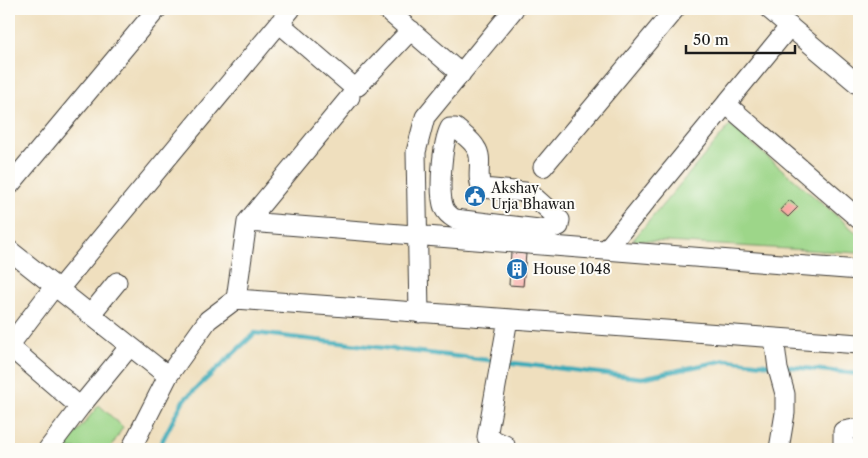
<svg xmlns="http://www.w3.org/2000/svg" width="868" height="458" viewBox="0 0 868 458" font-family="'Libre Caslon Text',serif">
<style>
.green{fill:#9dd689;stroke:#5c7952}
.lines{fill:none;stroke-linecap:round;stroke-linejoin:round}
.stream{stroke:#3baab8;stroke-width:4.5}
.building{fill:#f8a09c}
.minor-casing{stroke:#3c3934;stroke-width:21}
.minor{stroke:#fff;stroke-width:19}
.labels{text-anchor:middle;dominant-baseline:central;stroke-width:4;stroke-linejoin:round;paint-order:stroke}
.poi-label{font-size:14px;fill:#1c1c1c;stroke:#fdfcf7;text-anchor:start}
</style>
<rect width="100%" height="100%" fill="#fdfcf7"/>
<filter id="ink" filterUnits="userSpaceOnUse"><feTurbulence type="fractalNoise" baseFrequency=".02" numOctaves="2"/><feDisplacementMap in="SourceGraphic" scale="10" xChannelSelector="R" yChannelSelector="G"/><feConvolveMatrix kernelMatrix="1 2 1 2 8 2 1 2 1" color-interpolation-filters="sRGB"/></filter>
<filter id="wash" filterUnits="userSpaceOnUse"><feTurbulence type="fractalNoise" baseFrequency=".0096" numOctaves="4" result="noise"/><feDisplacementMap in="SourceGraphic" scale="20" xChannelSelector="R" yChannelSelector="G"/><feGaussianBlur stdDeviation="1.12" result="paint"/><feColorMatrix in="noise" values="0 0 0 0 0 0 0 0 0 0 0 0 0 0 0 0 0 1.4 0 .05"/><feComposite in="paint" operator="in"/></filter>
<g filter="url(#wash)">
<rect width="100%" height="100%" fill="#efdfbe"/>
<path class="green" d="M 730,125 L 859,235 L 859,253 L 633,240 Z
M 99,405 L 123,427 L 110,449 L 63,449 Z"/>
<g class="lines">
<path class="stream" d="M 504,362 L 642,378 L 726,360 L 773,365
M 783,366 L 859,374
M 158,449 L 183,401 L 255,333 L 496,361"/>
</g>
<g id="blocks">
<path class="building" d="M 789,200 L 798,207 L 788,217 L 780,210 Z
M 511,252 L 526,254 L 523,286 L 509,285 Z"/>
</g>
</g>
<g filter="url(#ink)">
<use href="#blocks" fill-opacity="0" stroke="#3c3934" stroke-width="1"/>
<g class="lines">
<g class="minor-casing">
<path id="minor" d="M 386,9 L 461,74
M 769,9 L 859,85
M 279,23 L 350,84 L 358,86 L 411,30
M 726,104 L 859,219
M 450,128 L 456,128 C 462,134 472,140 476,148 C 484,159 475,176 482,188 L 525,192 L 532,195 L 560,220 L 559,226 L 550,229 L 539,229 L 455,219 C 450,216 446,213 444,208 C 438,193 442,143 450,128 Z
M 543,167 L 675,9
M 9,186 L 157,9
M 247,222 L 350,97
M 9,250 L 168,376
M 606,250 L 790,26
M 58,290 L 291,9
M 236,299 L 247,222 L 859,270
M 419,313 L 416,152 L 425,117 L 514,9
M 90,315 L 117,282
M 774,338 L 778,369 L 785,394 L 785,413 L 779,449
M 9,346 L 80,407
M 9,346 L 54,287
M 48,449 L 80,407 L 130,346
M 131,449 L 168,376 L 208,320 L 236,299 L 859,344
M 504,449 L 505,445 L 487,437 L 508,319
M 851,449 L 843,444 L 843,431 L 859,428"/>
</g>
<use href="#minor" class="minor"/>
</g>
</g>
<defs>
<g id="civic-disc" transform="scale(1.125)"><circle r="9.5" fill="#1f6fb2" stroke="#fdfcf7"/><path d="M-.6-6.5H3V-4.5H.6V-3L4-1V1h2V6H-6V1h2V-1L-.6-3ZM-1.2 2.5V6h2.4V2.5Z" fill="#fff"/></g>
<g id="building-disc" transform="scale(1.125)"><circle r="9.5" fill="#1f6fb2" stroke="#fdfcf7"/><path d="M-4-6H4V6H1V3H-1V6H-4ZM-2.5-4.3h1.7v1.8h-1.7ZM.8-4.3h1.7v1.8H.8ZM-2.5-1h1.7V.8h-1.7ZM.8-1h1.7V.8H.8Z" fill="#fff"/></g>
</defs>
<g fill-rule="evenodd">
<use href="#civic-disc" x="475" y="196"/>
<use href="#building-disc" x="517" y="269"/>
</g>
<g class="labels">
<g class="poi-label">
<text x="491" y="188">Akshay<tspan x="491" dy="16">Urja Bhawan</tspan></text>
<text x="533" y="269">House 1048</text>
</g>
</g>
<rect width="868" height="458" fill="none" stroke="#fdfcf7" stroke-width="30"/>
<path d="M686 45v8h109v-8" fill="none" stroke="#1c1c1c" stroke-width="2.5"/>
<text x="693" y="45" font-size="15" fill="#1c1c1c" stroke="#fdfcf7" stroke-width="4" paint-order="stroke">50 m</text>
</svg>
